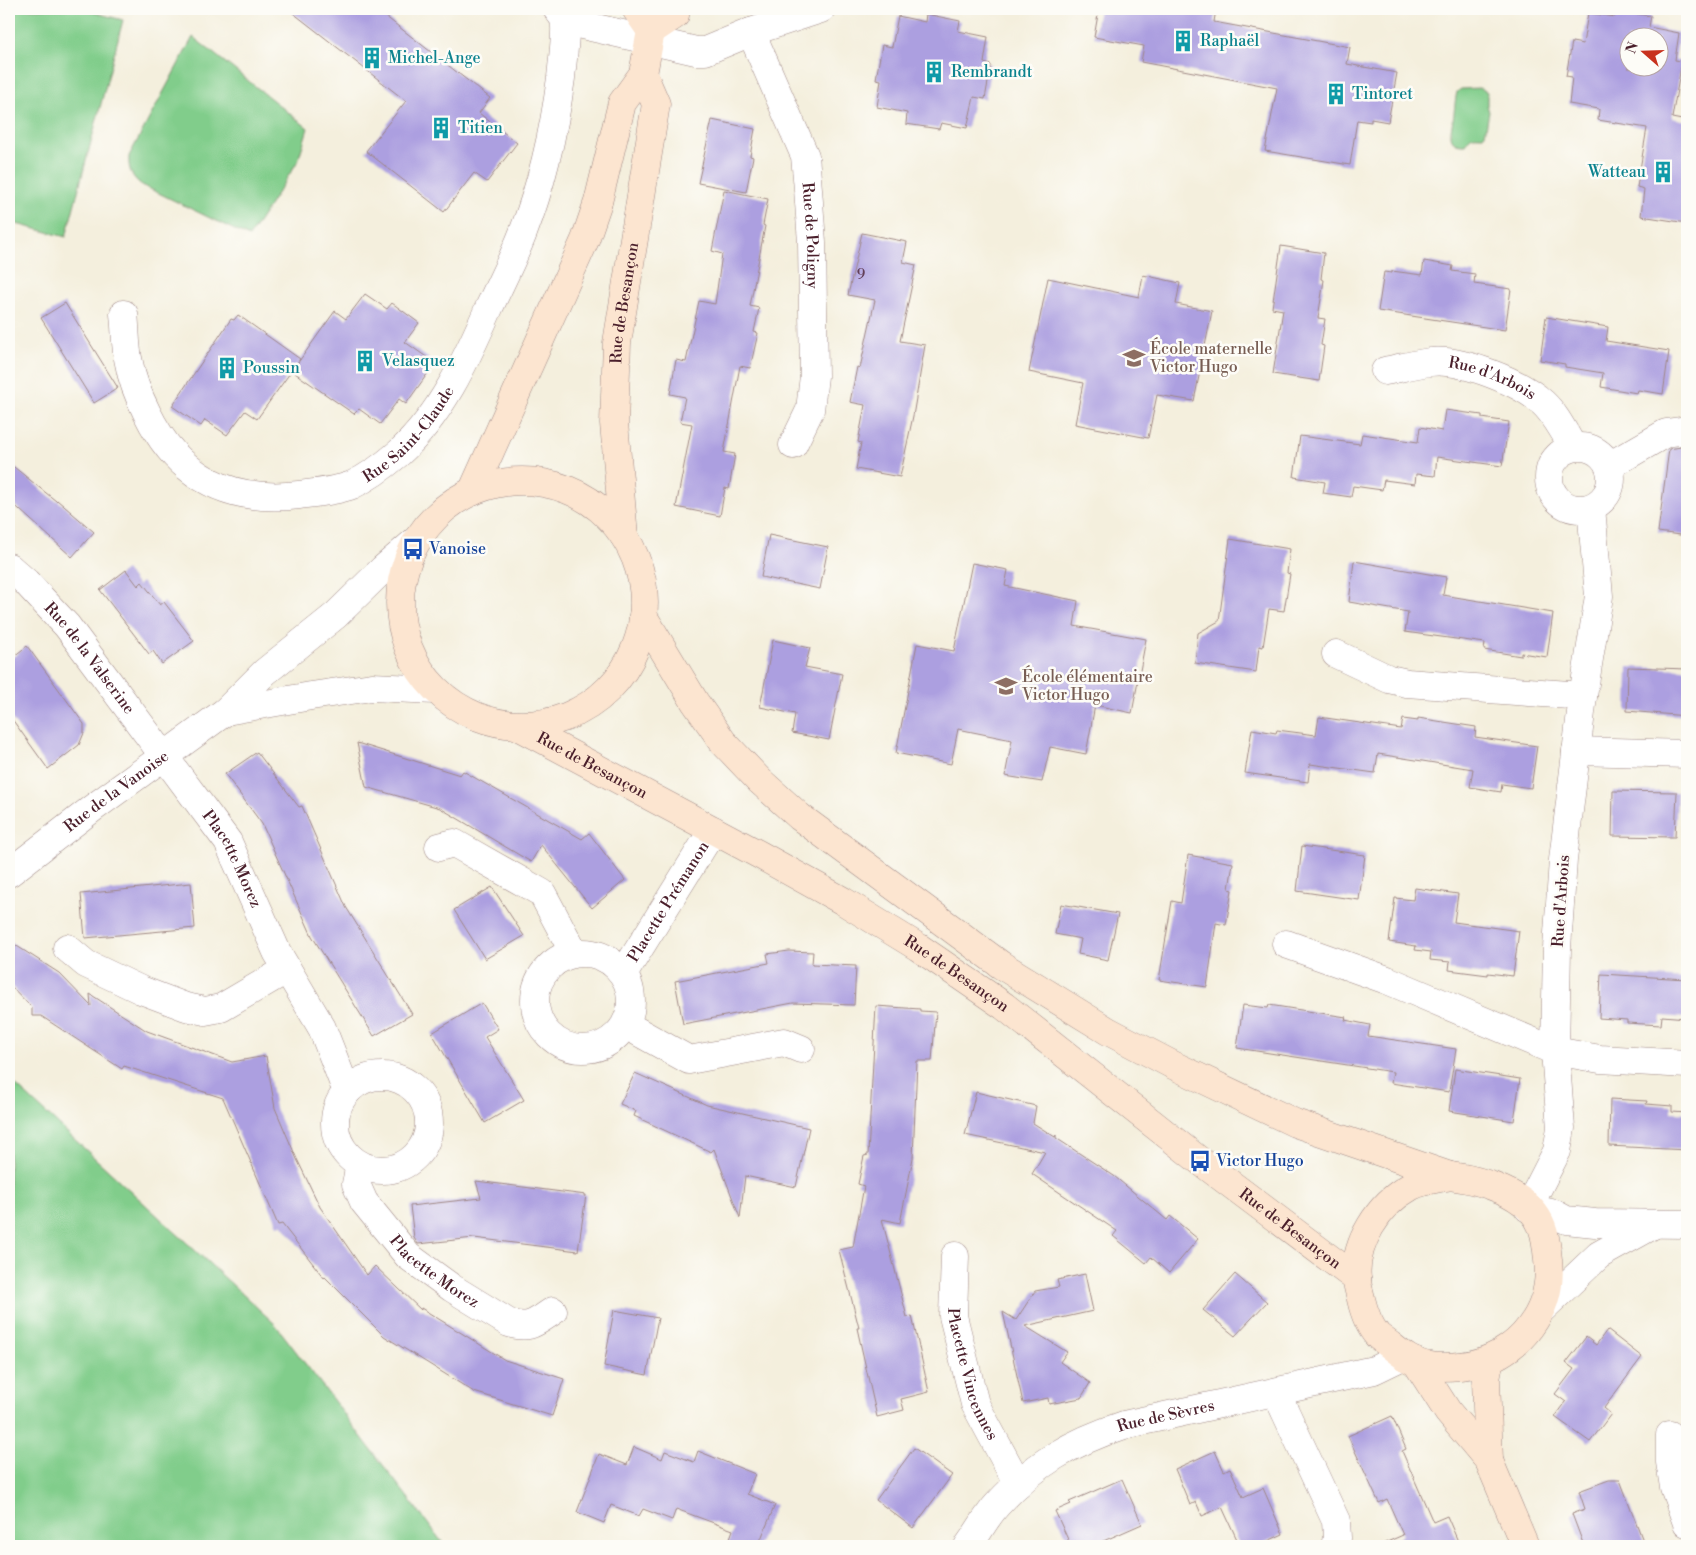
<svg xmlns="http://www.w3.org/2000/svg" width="1696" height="1555" viewBox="0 0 1696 1555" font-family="'Libre Bodoni',serif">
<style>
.green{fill:#81cd8b;stroke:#66765b}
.building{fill:#ac9fe0;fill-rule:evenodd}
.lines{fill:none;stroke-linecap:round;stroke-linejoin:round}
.street-casing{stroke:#9f8784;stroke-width:29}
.secondary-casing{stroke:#9f8784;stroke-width:29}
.street{stroke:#fff;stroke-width:28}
.secondary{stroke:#fce5d0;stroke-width:28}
.labels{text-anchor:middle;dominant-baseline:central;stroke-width:5;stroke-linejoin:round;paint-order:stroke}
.number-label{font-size:14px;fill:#623f58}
.culture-label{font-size:16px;fill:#0d838f;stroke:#fdfcf7;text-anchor:start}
.street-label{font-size:16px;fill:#4a1f2b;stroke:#fdfcf7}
.education-label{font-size:16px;fill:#785e54;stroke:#fdfcf7;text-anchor:start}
.transit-label{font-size:16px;fill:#164399;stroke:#fdfcf7;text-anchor:start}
</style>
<rect width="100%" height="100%" fill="#fdfcf7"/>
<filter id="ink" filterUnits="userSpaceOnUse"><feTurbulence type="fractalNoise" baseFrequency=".02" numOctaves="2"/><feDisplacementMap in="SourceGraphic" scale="10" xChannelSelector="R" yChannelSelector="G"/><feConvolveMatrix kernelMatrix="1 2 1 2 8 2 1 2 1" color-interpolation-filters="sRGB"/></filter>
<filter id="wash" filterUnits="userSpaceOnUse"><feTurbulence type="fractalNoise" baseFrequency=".0096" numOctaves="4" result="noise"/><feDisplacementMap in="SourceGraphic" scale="20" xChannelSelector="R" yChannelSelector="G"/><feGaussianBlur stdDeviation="1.12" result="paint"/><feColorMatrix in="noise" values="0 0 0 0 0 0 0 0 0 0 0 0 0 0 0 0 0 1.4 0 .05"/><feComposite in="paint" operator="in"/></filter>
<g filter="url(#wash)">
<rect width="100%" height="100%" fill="#f4efdd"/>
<path class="green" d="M 9,9 L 81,9 L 123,20 L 66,237 L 9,222 Z
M 193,37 L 308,128 L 298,161 L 249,237 L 142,185 C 131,177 128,169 129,156 Z
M 1479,88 L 1487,92 L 1487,105 L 1489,112 L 1485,134 L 1483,136 C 1472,136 1472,134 1465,144 C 1443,145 1453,126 1454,113 C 1455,106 1455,99 1457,92 L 1461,89 Z
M 9,1079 L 275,1324 L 445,1546 L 9,1546 Z"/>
<g id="blocks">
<path class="building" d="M 288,9 L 376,9 L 490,98 L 479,113 L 517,143 L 487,182 L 474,173 L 444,212 L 366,151 L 406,101 Z
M 1099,9 L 1216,9 L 1214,22 L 1350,47 L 1347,64 L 1397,73 L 1388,122 L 1371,119 L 1371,122 L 1357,120 L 1350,165 L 1265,151 L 1277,88 L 1141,62 L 1144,46 L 1094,37 Z
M 1616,11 L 1651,16 L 1649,27 L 1679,33 L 1675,60 L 1682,61 L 1672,118 L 1687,121 L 1687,223 L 1641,216 L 1644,189 L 1637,187 L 1647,128 L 1598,120 L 1599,109 L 1569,104 L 1572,77 L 1566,76 L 1572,42 L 1583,44 L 1588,13 L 1615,17 ZM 1628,38 L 1658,38 L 1658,68 L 1628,68 Z
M 926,14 L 960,21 L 958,31 L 988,37 L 984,63 L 991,65 L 985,99 L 974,97 L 967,128 L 941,123 L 939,129 L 906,124 L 907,113 L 877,107 L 881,80 L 876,79 L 882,45 L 892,47 L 898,16 L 925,22 Z
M 712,120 L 755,129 L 750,156 L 753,157 L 746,192 L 698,183 Z
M 724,190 L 768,199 L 763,225 L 765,226 L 750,306 L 759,308 L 754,332 L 758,333 L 750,368 L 740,366 L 724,452 L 735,454 L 729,489 L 725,488 L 720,516 L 676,507 L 692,424 L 680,422 L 685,397 L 670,394 L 676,360 L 686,362 L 699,301 L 715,304 L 722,254 L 712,251 Z
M 862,233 L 907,242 L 903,262 L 916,265 L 900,341 L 925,345 L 913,416 L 900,477 L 856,469 L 861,443 L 858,442 L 865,405 L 850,402 L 857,367 L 860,368 L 875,300 L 848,295 Z
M 1281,246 L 1324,253 L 1321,279 L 1324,280 L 1318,318 L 1325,319 L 1321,345 L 1324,346 L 1319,381 L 1273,374 L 1283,310 L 1272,308 Z
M 1424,261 L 1453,266 L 1452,271 L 1475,274 L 1474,284 L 1511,289 L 1505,330 L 1378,311 L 1384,272 L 1392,273 L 1392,271 L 1422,275 Z
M 1143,275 L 1180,283 L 1176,304 L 1212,311 L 1194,401 L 1157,395 L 1148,438 L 1075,424 L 1083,383 L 1029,372 L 1048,278 L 1139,297 Z
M 365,294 L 387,309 L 392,303 L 419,323 L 405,342 L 435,363 L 406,404 L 399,399 L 380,424 L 359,409 L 354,414 L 292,371 L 335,311 L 346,319 Z
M 65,303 L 118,388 L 94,403 L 41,318 Z
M 238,315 L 300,359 L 257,419 L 245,411 L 227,435 L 205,420 L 201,426 L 172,406 L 231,319 L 234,320 Z
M 1546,317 L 1608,327 L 1606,341 L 1669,351 L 1663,394 L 1638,390 L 1637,393 L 1601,387 L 1603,373 L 1565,367 L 1565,364 L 1540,360 Z
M 1445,410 L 1482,415 L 1482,418 L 1509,422 L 1502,466 L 1437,457 L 1435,476 L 1416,474 L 1415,484 L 1384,480 L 1382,490 L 1353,486 L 1351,497 L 1323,493 L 1325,482 L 1294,477 L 1300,436 L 1360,444 L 1362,434 L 1418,442 L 1420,427 L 1442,431 Z
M 1687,446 L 1687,536 L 1658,532 L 1669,449 Z
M 9,463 L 56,501 L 57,500 L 94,532 L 72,557 L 9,500 Z
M 769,535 L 828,547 L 820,589 L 761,577 Z
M 1230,539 L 1290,549 L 1287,573 L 1290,574 L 1284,611 L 1269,609 L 1263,647 L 1259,646 L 1256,672 L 1195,663 L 1198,633 L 1219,621 Z
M 1354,561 L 1446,577 L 1443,595 L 1553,613 L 1547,657 L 1521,653 L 1521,656 L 1484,650 L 1485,643 L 1405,632 L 1408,612 L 1349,602 Z
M 972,563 L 1008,570 L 1005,586 L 1078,601 L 1074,626 L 1146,639 L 1132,713 L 1095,705 L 1086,754 L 1050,747 L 1042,782 L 1005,776 L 1012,740 L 958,729 L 951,764 L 896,753 L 917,644 L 954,651 Z
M 126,570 L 138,586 L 142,582 L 160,605 L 164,602 L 194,641 L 162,664 L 153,651 L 149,654 L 100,590 Z
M 773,640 L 810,648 L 805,667 L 842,674 L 829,740 L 792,733 L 795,714 L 760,707 Z
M 27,646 L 84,724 L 84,733 L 79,745 L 48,769 L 9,715 L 9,660 Z
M 1628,667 L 1687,669 L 1687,716 L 1627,711 Z
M 1319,717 L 1401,729 L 1403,719 L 1418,721 L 1418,718 L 1476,727 L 1475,737 L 1537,746 L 1531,788 L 1502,784 L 1501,792 L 1470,787 L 1473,769 L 1378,754 L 1375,773 L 1310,764 L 1308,782 L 1245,773 L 1252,729 L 1276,733 L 1277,730 L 1316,735 Z
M 357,743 L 460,775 L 463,771 L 582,839 L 589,833 L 625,880 L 592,908 L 541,845 L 531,862 L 440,808 L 366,787 Z
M 257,752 L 299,807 L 302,806 L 346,907 L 412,1014 L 374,1036 L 312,936 L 262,824 L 225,774 Z
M 1613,791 L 1677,792 L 1675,837 L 1612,836 Z
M 1302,846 L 1365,855 L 1359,900 L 1297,891 Z
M 1188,855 L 1233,863 L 1229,889 L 1232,890 L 1226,925 L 1216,923 L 1207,987 L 1159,980 L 1172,901 L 1181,903 Z
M 191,883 L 195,928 L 85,938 L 81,894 Z
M 492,887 L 524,936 L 485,959 L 454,910 Z
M 1415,888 L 1458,894 L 1454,922 L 1519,931 L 1513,976 L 1488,973 L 1488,975 L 1449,970 L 1450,962 L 1430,960 L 1431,952 L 1415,950 L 1416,946 L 1389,942 L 1395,898 L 1413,900 Z
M 1061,904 L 1118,914 L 1108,960 L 1078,954 L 1081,939 L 1055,934 Z
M 9,941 L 59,973 L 91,1006 L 90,994 L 147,1031 L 232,1062 L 266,1056 L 275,1108 L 296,1157 L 320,1207 L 367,1275 L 375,1266 L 421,1310 L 421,1308 L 505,1360 L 564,1379 L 552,1416 L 474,1392 L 384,1336 L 325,1277 L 324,1278 L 282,1224 L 278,1225 L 223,1098 L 124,1066 L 122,1069 L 41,1016 L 32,1016 L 32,1008 L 9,984 Z
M 789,951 L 813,952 L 812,964 L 856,966 L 854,1005 L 793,1003 L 683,1024 L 675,981 L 769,963 L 767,954 Z
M 1601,974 L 1687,979 L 1687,1018 L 1662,1016 L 1661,1025 L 1627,1023 L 1627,1020 L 1599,1018 Z
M 482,1003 L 498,1029 L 485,1037 L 524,1100 L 485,1123 L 432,1033 Z
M 1243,1005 L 1268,1008 L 1269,1005 L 1346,1017 L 1345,1020 L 1370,1025 L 1368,1036 L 1456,1049 L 1449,1092 L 1391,1083 L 1393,1072 L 1237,1048 Z
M 876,1006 L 920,1009 L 920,1011 L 936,1012 L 932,1061 L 917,1061 L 913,1158 L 900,1223 L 882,1219 L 907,1317 L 912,1316 L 929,1392 L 901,1399 L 904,1410 L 877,1417 L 857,1328 L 859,1328 L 839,1250 L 853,1247 L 864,1186 L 858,1184 L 864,1156 L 868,1155 Z
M 1455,1069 L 1520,1079 L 1514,1121 L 1449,1111 Z
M 635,1073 L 707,1105 L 809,1128 L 796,1187 L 745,1176 L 740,1218 L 714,1149 L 711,1152 L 634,1116 L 636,1111 L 620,1104 Z
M 976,1092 L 1036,1106 L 1033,1123 L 1055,1137 L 1056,1135 L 1056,1138 L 1114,1176 L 1167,1220 L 1170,1216 L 1198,1239 L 1169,1273 L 1151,1257 L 1146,1263 L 1113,1236 L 1117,1231 L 1032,1174 L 1045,1152 L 965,1135 Z
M 1610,1099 L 1647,1101 L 1646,1104 L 1672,1106 L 1672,1112 L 1687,1113 L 1687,1150 L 1609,1146 Z
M 476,1181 L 586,1195 L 578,1251 L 474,1238 L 418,1244 L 414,1238 L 410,1206 L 481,1198 Z
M 1085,1274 L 1093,1311 L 1025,1326 L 1067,1352 L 1060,1362 L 1090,1383 L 1081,1398 L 1049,1404 L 1048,1398 L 1023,1403 L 1003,1312 L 1016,1320 L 1035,1291 L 1059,1287 L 1057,1280 Z
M 1235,1274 L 1267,1302 L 1235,1336 L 1203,1310 Z
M 614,1310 L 658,1318 L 647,1375 L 604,1366 Z
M 1607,1330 L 1642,1357 L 1604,1408 L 1611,1414 L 1590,1442 L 1555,1417 L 1566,1402 L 1555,1394 L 1574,1369 L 1566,1363 L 1586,1337 L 1596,1345 Z
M 1392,1416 L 1406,1449 L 1402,1451 L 1433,1522 L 1447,1516 L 1460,1546 L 1378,1546 L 1403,1535 L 1387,1499 L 1379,1503 L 1348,1436 Z
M 634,1447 L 662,1459 L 665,1451 L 694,1462 L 698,1451 L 755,1474 L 747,1494 L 775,1505 L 758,1546 L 727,1546 L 733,1530 L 676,1509 L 672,1520 L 643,1509 L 639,1516 L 611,1505 L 604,1523 L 577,1512 L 599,1454 L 627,1465 Z
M 914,1448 L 952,1475 L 913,1528 L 876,1500 Z
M 1215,1451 L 1224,1471 L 1230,1468 L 1243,1497 L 1263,1488 L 1283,1534 L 1257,1546 L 1240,1546 L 1222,1507 L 1202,1516 L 1196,1502 L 1190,1505 L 1175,1469 Z
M 1122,1479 L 1142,1524 L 1092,1546 L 1071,1546 L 1055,1511 L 1071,1504 L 1069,1502 Z
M 1609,1480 L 1620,1480 L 1645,1546 L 1584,1546 L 1572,1514 L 1585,1509 L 1579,1491 Z"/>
</g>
</g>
<g filter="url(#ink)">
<use href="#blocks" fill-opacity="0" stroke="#9f8784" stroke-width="1"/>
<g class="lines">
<g class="street-casing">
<g id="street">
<path d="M 565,21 L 696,51 L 705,51 L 751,32 L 821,9"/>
<path id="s1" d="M 751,32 L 805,156 L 808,189 L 812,242 L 814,376 L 810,410 L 793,445"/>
<path id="s2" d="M 124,314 C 126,330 125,348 129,363 C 132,381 139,397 147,413 C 178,477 229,503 299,495 C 315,493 337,491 352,485 C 369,477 385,465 399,453 C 441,415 466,360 488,310 C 500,284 513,259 523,233 C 542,184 554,130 561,78 C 562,66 567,29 564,20 C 563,16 559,12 557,9"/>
<path id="s3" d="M 1385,371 C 1400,368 1415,364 1430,362 C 1460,358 1521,382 1543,403 C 1556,415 1564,432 1573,447"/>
<circle cx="1580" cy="478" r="31"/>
<path d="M 1609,466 L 1666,433 L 1687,430"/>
<path d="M 1591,508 L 1599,596 L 1583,696 L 1563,860 L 1557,948 L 1555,1051 L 1561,1128 L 1557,1151 L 1528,1208 L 1555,1214 L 1566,1220 L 1595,1223 L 1687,1224"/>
<path id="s4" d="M 9,567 L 26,582 L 67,626 L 228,842 L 277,952 L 322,1028 L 347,1092"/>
<path d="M 1336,654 L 1389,679 L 1407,683 L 1583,696"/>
<path d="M 226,711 L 311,696 L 372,687 L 435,690"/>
<path d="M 1576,751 L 1687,754"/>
<path d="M 439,847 L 454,843 L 542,893 L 574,953"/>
<path id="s5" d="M 9,873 L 93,808 L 226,711 L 265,672 L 336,615 L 383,569 L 420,537"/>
<path d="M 1286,944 L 1387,980 L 1555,1051 L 1600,1059 L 1687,1064"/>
<path d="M 67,948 L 86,964 L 141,990 L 186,1007 L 205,1011 L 221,1008 L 286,970"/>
<circle cx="583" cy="1001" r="48"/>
<path id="s6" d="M 624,973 L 713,830"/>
<path d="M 626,1025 L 689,1060 L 784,1042 L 801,1049"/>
<circle cx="382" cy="1123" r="47"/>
<path id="s7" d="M 360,1165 L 356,1184 L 364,1202 L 408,1256 L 452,1288 L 509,1323 C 530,1330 536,1322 553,1311"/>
<path id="s8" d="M 955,1256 L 953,1316 L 975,1404 L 1018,1484"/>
<path d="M 1541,1310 L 1599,1255 L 1653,1225"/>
<path d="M 1276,1392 L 1336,1521 L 1337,1538 L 1335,1546"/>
<path d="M 1670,1435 L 1670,1462 L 1674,1487 L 1687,1523"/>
<path id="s9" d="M 968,1546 C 978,1533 986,1517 997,1505 C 1034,1464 1072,1442 1124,1425 L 1374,1370 L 1403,1356"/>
</g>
</g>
<g class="secondary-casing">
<g id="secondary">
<path d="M 651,31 L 675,15 L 676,9"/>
<circle cx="522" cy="603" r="122"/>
<path d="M 472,492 L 585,240 L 598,202 L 622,103 L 643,74 L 651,31 L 636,9"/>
<path id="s10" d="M 624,536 L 614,423 L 617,343 L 656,104 L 643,74"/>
<path d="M 643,616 L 695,702 L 723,742 L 760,781 L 800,817 L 1001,965 L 1108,1031 L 1173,1065 L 1295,1123 L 1450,1176"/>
<path id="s11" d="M 518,726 L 760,855 L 843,901 L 918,947 L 1004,1006 L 1200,1161 L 1357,1279"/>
<path d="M 1450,1176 C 1481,1180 1529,1193 1542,1227 C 1546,1237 1547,1249 1548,1260 C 1551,1285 1545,1307 1530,1327 C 1514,1349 1487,1364 1460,1366 C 1450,1367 1439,1368 1430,1366 C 1414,1364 1402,1355 1390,1345 C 1386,1342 1382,1339 1378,1336 C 1369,1326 1364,1312 1361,1299 C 1360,1293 1357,1286 1357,1280 C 1353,1244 1379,1204 1410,1187 C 1422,1180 1436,1179 1450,1176 Z"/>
<path d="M 1416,1362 L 1448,1412 L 1489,1461 L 1525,1546"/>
<path d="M 1489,1461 L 1486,1379 L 1490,1359"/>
</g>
</g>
<use href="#street" class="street"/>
<use href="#secondary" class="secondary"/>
</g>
</g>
<defs>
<g id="building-bare" transform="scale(1.725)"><path d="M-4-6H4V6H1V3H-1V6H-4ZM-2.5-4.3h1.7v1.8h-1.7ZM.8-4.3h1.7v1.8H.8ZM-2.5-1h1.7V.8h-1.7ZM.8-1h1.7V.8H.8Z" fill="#0f9aa8" stroke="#fdfcf7" stroke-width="2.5" paint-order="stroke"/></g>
<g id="school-bare" transform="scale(1.725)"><path d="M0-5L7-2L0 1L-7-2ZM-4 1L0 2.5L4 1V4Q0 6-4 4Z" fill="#8d6e63" stroke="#fdfcf7" stroke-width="2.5" paint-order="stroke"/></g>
<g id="bus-bare" transform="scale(1.725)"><path d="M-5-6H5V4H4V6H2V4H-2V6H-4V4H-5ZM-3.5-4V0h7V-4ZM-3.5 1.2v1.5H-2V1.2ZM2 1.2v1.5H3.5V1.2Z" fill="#1a4fb4" stroke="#fdfcf7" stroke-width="2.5" paint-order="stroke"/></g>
</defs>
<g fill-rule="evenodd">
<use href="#building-bare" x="1183" y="41"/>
<use href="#building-bare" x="372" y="58"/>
<use href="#building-bare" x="934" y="72"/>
<use href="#building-bare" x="1336" y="94"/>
<use href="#building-bare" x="441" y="128"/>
<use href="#building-bare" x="1663" y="172"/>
<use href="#school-bare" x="1134" y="358"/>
<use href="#building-bare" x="365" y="361"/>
<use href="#building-bare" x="227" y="368"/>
<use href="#bus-bare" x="413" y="549"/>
<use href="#school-bare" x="1006" y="686"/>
<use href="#bus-bare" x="1200" y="1161"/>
</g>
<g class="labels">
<g class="number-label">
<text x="861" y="275">9</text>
</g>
<g class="culture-label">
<text x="1200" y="41">Raphaël</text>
<text x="388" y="58">Michel-Ange</text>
<text x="951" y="72">Rembrandt</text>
<text x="1352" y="94">Tintoret</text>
<text x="458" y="128">Titien</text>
<text x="1646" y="172" text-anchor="end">Watteau</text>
<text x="382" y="361">Velasquez</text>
<text x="243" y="368">Poussin</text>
</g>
<g class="street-label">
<text stroke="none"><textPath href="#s1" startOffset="215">Rue de Poligny</textPath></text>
<text stroke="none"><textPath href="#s10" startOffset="234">Rue de Besançon</textPath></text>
<text stroke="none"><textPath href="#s3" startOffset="111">Rue d'Arbois</textPath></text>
<text stroke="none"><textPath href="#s2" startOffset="420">Rue Saint-Claude</textPath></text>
<text stroke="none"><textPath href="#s4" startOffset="122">Rue de la Valserine</textPath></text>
<text stroke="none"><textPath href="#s11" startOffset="84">Rue de Besançon</textPath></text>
<text stroke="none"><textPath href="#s5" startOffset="135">Rue de la Vanoise</textPath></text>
<text stroke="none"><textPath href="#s4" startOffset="369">Placette Morez</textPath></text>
<text transform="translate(1561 901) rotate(-86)">Rue d'Arbois</text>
<text stroke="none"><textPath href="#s6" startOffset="84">Placette Prémanon</textPath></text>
<text stroke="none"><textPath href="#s11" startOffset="504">Rue de Besançon</textPath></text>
<text stroke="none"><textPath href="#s11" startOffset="924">Rue de Besançon</textPath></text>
<text stroke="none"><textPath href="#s7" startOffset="139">Placette Morez</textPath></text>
<text stroke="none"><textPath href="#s8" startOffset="121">Placette Vincennes</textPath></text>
<text stroke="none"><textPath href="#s9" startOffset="245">Rue de Sèvres</textPath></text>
</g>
<g class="education-label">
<text x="1150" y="349">École maternelle<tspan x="1150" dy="18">Victor Hugo</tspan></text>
<text x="1022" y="677">École élémentaire<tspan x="1022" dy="18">Victor Hugo</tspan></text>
</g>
<g class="transit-label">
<text x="429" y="549">Vanoise</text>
<text x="1216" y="1161">Victor Hugo</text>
</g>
</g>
<rect width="1696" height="1555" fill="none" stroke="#fdfcf7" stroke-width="30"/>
<g transform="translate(1644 52) rotate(290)"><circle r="24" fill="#fdfcf7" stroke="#b5a4a5"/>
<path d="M0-4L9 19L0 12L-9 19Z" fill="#c8321e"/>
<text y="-8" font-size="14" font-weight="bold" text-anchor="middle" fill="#4a1f2b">N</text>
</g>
</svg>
